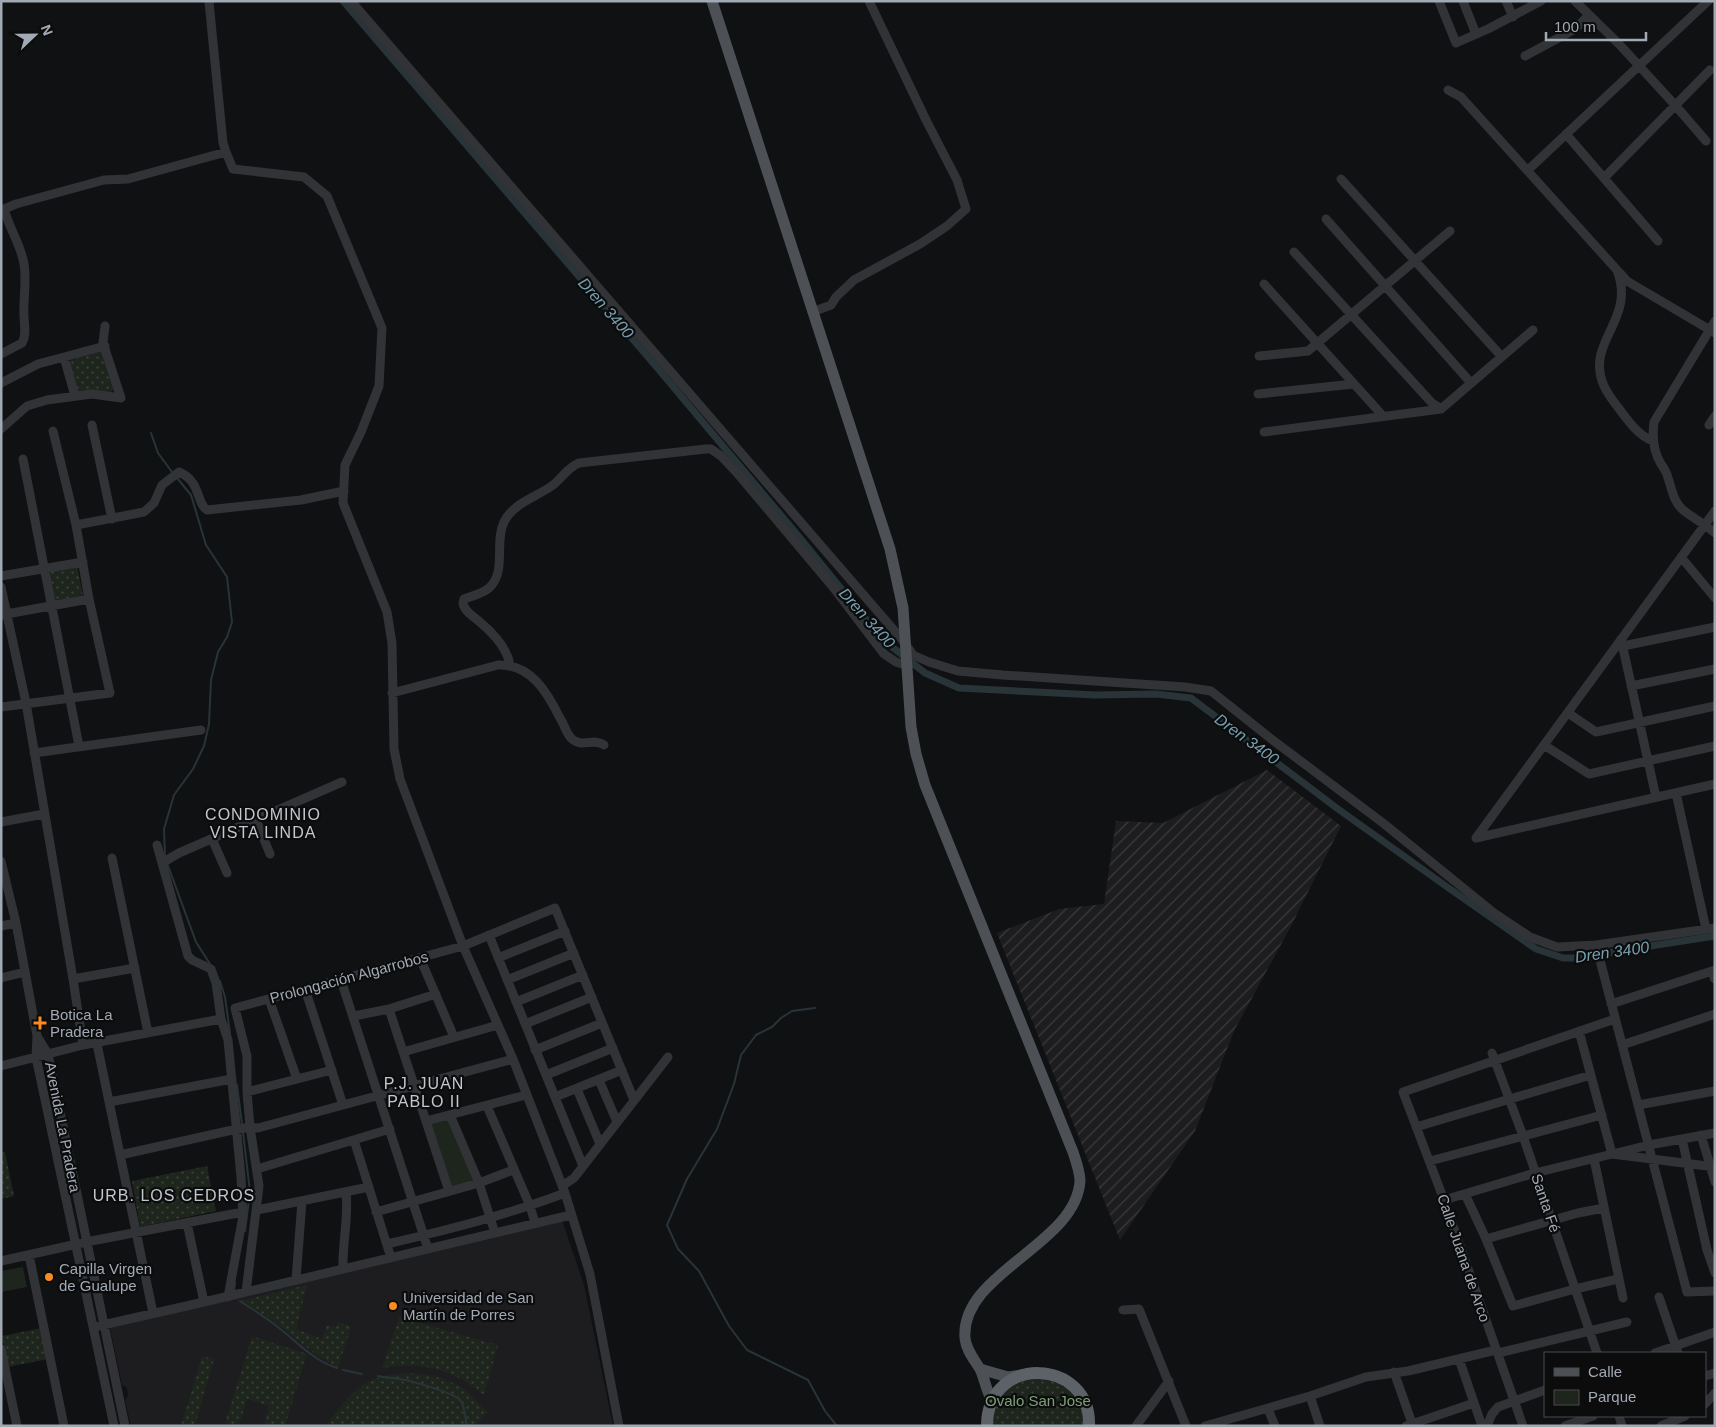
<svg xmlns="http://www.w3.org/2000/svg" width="1716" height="1427" viewBox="0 0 1716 1427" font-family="Arial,sans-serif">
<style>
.built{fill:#1d1d1f}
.industrial{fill:url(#industrial-furrows)}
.green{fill:url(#green-dots)}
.pitch{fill:#1d251d}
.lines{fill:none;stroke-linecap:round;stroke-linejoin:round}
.stream{stroke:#293438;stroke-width:2}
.canal{stroke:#293438;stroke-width:7}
.minor{stroke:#313337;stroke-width:9}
.major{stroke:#4d5156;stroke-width:11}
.highway{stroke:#5d6268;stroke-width:12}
.poi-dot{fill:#f98b22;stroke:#0c0c0d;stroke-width:2}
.labels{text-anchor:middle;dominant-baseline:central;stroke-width:4.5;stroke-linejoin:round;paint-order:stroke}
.street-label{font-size:15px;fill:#a1aab4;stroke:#0c0c0d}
.poi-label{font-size:15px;fill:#a1aab4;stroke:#0c0c0d;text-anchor:start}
.park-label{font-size:15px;fill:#7ca077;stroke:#0c0c0d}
.water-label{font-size:16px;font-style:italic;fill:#76a0b1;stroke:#0c0c0d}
.neighbourhood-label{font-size:16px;letter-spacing:1px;fill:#c2c8cf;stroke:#0c0c0d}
</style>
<defs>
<pattern id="industrial-furrows" width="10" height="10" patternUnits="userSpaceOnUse" patternTransform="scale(1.25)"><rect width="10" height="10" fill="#1d1d1f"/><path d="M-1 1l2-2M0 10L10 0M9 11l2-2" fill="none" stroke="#3b3b3d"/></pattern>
<pattern id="green-dots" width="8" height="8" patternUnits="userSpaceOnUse" patternTransform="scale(1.25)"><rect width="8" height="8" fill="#1d251d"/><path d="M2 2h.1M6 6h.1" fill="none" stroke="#3b423b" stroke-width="1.8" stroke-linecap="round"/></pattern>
</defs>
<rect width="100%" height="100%" fill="#101112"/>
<path class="built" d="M 562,1220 L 584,1285 L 613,1426 L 131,1426 L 125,1400 L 128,1396 L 127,1388 L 122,1385 L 110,1328 Z"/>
<path class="industrial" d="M 1267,770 L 1341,826 L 1291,926 L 1234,1031 L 1195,1131 L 1120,1240 L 997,933 L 1059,909 L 1104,904 L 1116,821 L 1163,823 Z"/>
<path class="green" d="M 102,351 L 116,388 L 111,392 L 77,392 L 68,361 Z
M 77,566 L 83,595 L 52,602 L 46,572 Z
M 5,1152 L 14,1196 L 1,1199 L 1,1153 Z
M 207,1166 L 216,1211 L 140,1227 L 132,1181 Z
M 307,1285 L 296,1329 L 322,1339 L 327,1325 L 336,1327 L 337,1322 L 351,1326 L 338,1368 L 318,1356 L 268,1317 L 240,1301 Z
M 399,1317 L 498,1345 L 484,1395 C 450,1368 426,1362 382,1368 Z
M 42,1328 L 48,1359 L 8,1367 L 2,1336 Z
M 252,1336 L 307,1354 L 285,1426 L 264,1426 L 269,1406 L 247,1399 L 239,1426 L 225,1423 Z
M 202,1356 L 214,1359 L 195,1426 L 181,1426 Z
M 415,1373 L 442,1378 L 462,1387 L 488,1412 L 475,1426 L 326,1426 C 339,1408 355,1386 377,1378 C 389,1374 402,1374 415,1373 Z
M 1046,1375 L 1078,1396 L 1086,1426 L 990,1426 L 990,1416 L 1009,1384 Z"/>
<path class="pitch" d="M 450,1117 L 479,1183 L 450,1189 L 427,1122 Z
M 23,1267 L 27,1287 L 1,1292 L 1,1271 Z"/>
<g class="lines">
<path class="stream" d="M 151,433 L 158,453 L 172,472
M 165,857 L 164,829 L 174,795 L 193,769 L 204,746 L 209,724 L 211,680 L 218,652 L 227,637 L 232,622 L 227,577 L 206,545 L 191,495 L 177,478
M 167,863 L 196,942 L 210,964
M 220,981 L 225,997 L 230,1033
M 815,1008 L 792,1011 L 781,1018 L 772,1027 L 756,1035 L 741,1055 L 734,1084 L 717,1129 L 687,1179 L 667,1225 L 678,1249 L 699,1271 L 729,1326 L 747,1350 L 808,1380 L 825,1411 L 837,1426
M 237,1085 L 242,1124
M 243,1132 L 250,1192 L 245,1231
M 234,1292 L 235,1282
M 240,1301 C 253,1310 267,1318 279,1328 C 297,1342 314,1361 337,1368
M 343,1370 L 362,1374
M 378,1376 C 387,1378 396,1378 405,1380 C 415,1382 454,1393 460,1400 C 465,1405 465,1419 467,1426"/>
<path class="canal" d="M 343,1 L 660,371 L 800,538 L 882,639 L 925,673 L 959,688 L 1095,695 L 1156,694 L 1191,698 L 1338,809 L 1450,889 L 1536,949 L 1563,958 L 1588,958 L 1618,951 L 1715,936"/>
<path class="minor" d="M 351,1 L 905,643 L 913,655 L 929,662 L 958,671 L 1003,675 L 1185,687 L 1211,691 L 1270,738 L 1383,823 L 1494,913 L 1530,937 L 1557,947 L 1596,945 L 1715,928
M 1439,1 L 1456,43 L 1488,29 L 1541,1
M 1463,1 L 1476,34
M 1506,1 L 1513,17
M 1575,1 L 1619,44 L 1675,105 L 1706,141
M 1525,56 L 1575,29 L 1588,16
M 1448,90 L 1461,97 L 1617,270 C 1636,319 1588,340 1602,381 C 1605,391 1613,401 1620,410 C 1629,422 1639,436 1653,441
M 1566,134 L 1658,241
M 226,152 L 233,169 L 304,177 L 327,196 L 382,328 L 379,386 L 361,432 L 345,465 L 343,503 L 387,612 L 392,643 L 394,749 L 400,779 L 463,946 L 513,1059 L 565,1193 L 590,1274 L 619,1426
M 1528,170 L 1708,1
M 1604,178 L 1710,70
M 1341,179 L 1502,357
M 1326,219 L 1471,383
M 1294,252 L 1432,403 L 1440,408
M 1619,272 L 1627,281 L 1715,333
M 1264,284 L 1383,416
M 812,312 L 831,305 L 836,297 L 854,280 L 920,244 L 947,226 L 966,209 L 957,180 L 926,120 L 869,1
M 1715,321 L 1654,422 C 1652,437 1653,451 1661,464 C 1664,468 1667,473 1668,478 C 1672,489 1673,501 1683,510 C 1693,518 1705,524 1715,533
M 1,354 L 22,343 C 27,335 24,324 24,316 C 23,298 27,281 24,264 C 21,245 9,228 4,209 L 16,204 L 104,180 L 128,179 L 226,152 L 223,143 L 209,2 L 210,1
M 1259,356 L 1308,351 L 1450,231
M 64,357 L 75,396
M 1,383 L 38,364 L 105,346
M 1258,394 L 1354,384
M 92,425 L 112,519
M 1709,425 L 1715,416
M 1,429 L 27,406 L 47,400 L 92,394 L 121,398 L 103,343 L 105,326
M 1264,432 L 1441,409 L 1533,330
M 23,459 L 79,746
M 76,525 L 144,512 L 154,503 L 162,485 L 179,472 C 201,481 196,503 207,510 L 301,500 L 344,491
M 1681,557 L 1715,598
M 1,576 L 83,562
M 1,587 L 26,703 L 73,979 L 83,1045
M 1,615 L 89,599
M 1621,639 L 1656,797
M 1623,646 L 1715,627
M 510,665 C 507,648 494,634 481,623 C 475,617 464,612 463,603 L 464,599 C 472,596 482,594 489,588 C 507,572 494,542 504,522 C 513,503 537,497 553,485 C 562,478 567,468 579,463 L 706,449 L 711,449 L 721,456 L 738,474 L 833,587 L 884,654 L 896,662 L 908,666
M 1631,686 L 1715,669
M 392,693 L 498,665 C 531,664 547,692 560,718 C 564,724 566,733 571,738 C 581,749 594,737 604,745
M 1,707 L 110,693 L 89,599 L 76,525 L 53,431
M 1568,713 L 1596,732 L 1715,706
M 1544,745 L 1589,774 L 1715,746
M 34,753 L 201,730
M 1676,793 L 1706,929
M 256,820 L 270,854
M 1,822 L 44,814
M 1476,838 L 1715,511
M 1476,838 L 1715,784
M 212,839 L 227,873
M 157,845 L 188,956 L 192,960 L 211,969 L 216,983 L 221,1019 L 228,1040 L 241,1177 L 243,1216 L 228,1297
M 112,858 L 148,1033
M 1,861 L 16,923 L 37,1036 L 36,1057 L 114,1426
M 162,863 L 179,853 L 342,782
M 1,926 L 16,923
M 489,935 L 583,1166
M 1596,945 L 1687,1292 L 1715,1291
M 420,958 L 454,1037
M 498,958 L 565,931
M 1,978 L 25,972
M 1714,978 L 1715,979
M 73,979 L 135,968
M 341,980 L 428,1249
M 507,980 L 574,953
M 305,989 L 343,1105
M 269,999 L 297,1079
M 516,1002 L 583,975
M 1611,1004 L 1715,970
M 389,1009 L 449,1191
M 354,1016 L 389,1009 L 436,994
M 525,1024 L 592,997
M 1579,1031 L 1612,1154 L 1715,1167
M 37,1036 L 48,1054 L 125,1426
M 97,1044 L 153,1313
M 1622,1045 L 1715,1014
M 535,1050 L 602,1023
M 403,1052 L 498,1025
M 1492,1053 L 1523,1136 L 1597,1353
M 1,1066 L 83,1045 L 221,1019
M 546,1075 L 613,1048
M 599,1080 L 617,1122
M 577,1089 L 600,1144
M 247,1092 L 332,1070
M 555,1097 L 622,1070
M 109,1102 L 232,1079
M 1638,1105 L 1715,1091
M 487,1106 L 530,1206 L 535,1223
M 450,1115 L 479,1183 L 495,1233
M 426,1121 L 526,1095
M 1416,1127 L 1591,1075
M 1701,1135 L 1715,1182
M 1682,1139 L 1707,1250 L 1715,1273
M 354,1140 L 391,1258
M 120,1155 L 228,1131 L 250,1127 L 258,1128 L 513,1059
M 1594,1159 L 1623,1298
M 1430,1161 L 1602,1115
M 257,1169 L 390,1129
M 562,1186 L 574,1178 L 668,1057
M 1465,1194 L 1486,1239 L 1513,1306 L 1575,1289 L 1618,1279
M 1444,1200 L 1535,1173 L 1649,1145 L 1715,1133
M 257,1210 L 369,1187
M 376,1212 L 479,1183 L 513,1170
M 187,1223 L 204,1302
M 1486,1239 L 1578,1213 L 1604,1208
M 387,1244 C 447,1230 507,1215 565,1193
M 29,1255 L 64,1426
M 1,1261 L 86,1242 L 243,1212
M 343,1269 C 342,1243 349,1218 346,1192
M 296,1280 L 302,1201
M 246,1292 L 259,1186 L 250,1127 L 247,1092 L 247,1056 L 235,1008 L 463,946 L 555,908 L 634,1100
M 1659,1297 L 1678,1353
M 1123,1310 L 1139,1309 L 1186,1426
M 94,1327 L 204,1302 L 571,1215
M 1,1349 L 17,1426
M 1498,1353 L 1627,1322
M 1655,1353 L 1715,1332
M 1459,1359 L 1482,1426
M 1394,1372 L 1413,1426
M 1705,1376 L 1715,1373
M 1310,1396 L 1320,1426
M 1705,1404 L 1715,1393
M 1268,1409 L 1275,1426
M 1619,1416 L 1622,1426
M 1136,1426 L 1169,1381
M 1205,1426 L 1310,1396 L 1366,1377 L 1408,1371 L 1496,1350
M 1406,1426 L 1474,1403
M 1487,1426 L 1492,1414 L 1498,1407 L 1545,1390
M 1523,1426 L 1444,1200 L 1403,1092 L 1615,1019
M 1565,1426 L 1593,1416
M 1661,1426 L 1685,1416"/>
<path class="major" d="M 712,1 L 890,549 L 903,608 L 911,727 L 916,754 L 925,785 L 1073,1152 C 1076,1161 1080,1172 1080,1181 C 1076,1245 960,1273 965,1338 C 966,1350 974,1359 980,1369 C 985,1379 986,1391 992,1400
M 980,1369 L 1008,1377 L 1022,1375"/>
<path class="highway" d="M 987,1426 C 987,1353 1092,1358 1089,1426"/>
</g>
<g class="poi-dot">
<path d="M37.5 1015.5h5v5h5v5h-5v5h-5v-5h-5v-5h5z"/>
<circle cx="49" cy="1277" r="5"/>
<circle cx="393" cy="1306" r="5"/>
</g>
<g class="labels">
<g class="street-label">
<text transform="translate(349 977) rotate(-15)">Prolongación Algarrobos</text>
<text transform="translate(63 1127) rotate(79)">Avenida La Pradera</text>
<text transform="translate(1546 1203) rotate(71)">Santa Fé</text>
<text transform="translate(1464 1258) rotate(71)">Calle Juana de Arco</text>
</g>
<g class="poi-label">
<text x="50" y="1014">Botica La<tspan x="50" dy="17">Pradera</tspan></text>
<text x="59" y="1268">Capilla Virgen<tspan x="59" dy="17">de Gualupe</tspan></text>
<text x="403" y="1297">Universidad de San<tspan x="403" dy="17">Martín de Porres</tspan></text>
</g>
<g class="park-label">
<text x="1038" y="1400">Ovalo San Jose</text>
</g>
<g class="water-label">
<text transform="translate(606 308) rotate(49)">Dren 3400</text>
<text transform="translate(867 618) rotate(48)">Dren 3400</text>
<text transform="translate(1247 739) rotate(36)">Dren 3400</text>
<text transform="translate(1612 952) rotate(-8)">Dren 3400</text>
</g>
<g class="neighbourhood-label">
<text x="263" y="814">CONDOMINIO<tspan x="263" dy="18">VISTA LINDA</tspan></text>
<text x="424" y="1083">P.J. JUAN<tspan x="424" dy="18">PABLO II</tspan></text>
<text x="174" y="1195">URB. LOS CEDROS</text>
</g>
</g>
<rect width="1716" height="1427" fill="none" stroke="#a1aab4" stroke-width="5"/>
<rect x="1544" y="1352" width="162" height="65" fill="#0c0c0d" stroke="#484b50"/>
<rect x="1554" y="1368" width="25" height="8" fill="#4d5156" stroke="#484b50"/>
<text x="1588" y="1377" font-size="15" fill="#a1aab4">Calle</text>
<rect x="1554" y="1390" width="25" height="15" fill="#1d251d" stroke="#484b50"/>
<text x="1588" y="1402" font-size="15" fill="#a1aab4">Parque</text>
<g transform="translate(35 35) rotate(68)" stroke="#0c0c0d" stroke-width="4" paint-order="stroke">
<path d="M0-4L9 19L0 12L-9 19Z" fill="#a1aab4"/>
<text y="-8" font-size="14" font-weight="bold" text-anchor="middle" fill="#a1aab4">N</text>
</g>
<path d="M1546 32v8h100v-8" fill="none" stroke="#a1aab4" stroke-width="2.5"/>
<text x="1554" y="32" font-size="15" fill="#a1aab4" stroke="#0c0c0d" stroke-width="4" paint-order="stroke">100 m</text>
</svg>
